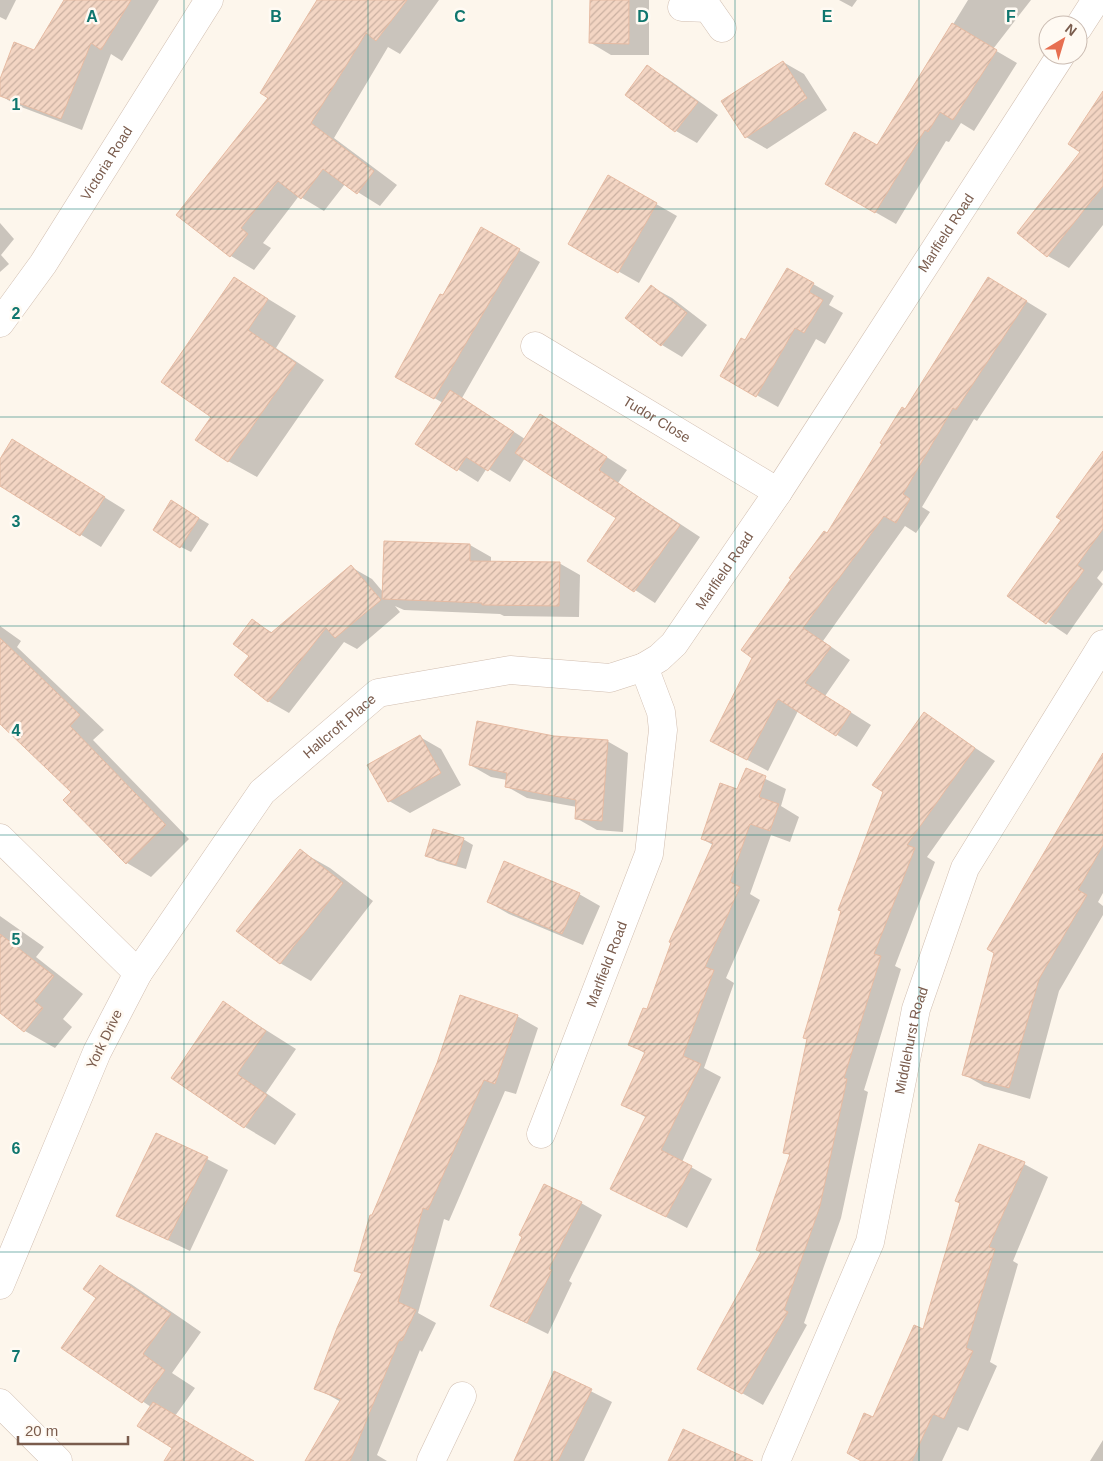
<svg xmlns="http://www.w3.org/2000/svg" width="1103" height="1461" viewBox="0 0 1103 1461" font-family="Arial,sans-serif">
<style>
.shadow{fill:#0003}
.building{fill:url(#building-hatch);stroke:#e6bba3}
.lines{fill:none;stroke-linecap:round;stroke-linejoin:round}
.minor-casing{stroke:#d1beb0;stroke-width:29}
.minor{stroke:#fff;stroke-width:28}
.grid{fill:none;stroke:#0f766e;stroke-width:1;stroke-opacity:0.55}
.labels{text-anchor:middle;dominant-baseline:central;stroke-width:5;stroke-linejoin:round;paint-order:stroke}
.street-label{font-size:14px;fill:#7a5c4d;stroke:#fffaf3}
.grid-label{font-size:16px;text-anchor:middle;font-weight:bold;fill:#0f766e;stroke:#fffaf3;stroke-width:5;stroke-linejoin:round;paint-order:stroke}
</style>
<defs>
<pattern id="building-hatch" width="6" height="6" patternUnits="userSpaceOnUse" patternTransform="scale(1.25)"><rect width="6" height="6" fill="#f3d5c3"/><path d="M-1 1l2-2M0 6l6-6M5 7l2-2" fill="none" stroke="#cab0a1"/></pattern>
</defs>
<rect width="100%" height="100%" fill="#fdf6ec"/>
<path class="shadow" d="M 0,0 L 16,0 L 6,20 L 0,17 Z
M 66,0 L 159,0 L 122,61 L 111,54 L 82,130 L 16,105 L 0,95 L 0,82 L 34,52 Z
M 318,0 L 439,0 L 400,54 L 388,47 L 334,138 L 397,185 L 380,206 L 345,184 L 324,211 L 299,196 L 263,243 L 271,248 L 254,270 L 231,256 L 178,215 L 270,97 Z
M 591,0 L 649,0 L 649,55 L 611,55 L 591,43 Z
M 839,0 L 857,0 L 852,7 Z
M 968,0 L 1031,0 L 993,49 L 1017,63 L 974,131 L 961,123 L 949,142 L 946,141 L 896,224 L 875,212 L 878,147 Z
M 783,62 L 804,74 L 827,110 L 767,149 L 746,137 Z
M 647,67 L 668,79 L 718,115 L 697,143 L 676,131 L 627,95 Z
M 1103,94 L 1103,225 L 1069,268 L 1048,256 L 1018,233 L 1082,152 Z
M 609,177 L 677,216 L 639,283 L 570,244 Z
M 0,223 L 14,239 L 1,255 L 9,264 L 0,272 Z
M 481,229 L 540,262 L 462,398 L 525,439 L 561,428 L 627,470 L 618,483 L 700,537 L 655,603 L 589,560 L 618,517 L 525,458 L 510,482 L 487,468 L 478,482 L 416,443 L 443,403 L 396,376 Z
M 787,269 L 834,296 L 829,305 L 843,313 L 825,344 L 816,339 L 778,407 L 721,375 L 745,341 Z
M 234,278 L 296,316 L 276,348 L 324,380 L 257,477 L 228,461 L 213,417 Z
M 652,287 L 672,298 L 707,325 L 682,357 L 662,345 Z
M 1008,290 L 1047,314 L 977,421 L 974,419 L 922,507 L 930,512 L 916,533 L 905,526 L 823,641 L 850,660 L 825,696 L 871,725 L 857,747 L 798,711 L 768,771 L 712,741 L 828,534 L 906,411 Z
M 33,453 L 125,510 L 101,547 L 0,485 L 0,462 Z
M 1103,453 L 1103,570 L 1097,578 L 1103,584 L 1067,635 L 1009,596 L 1062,520 Z
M 172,502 L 209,524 L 191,552 L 181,547 Z
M 385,542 L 470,545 L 491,557 L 491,562 L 559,563 L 580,575 L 579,617 L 504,616 L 500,614 L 404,610 L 395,606 L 400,612 L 357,649 L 344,642 L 289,713 L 268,701 L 251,656 L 253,621 L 273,633 L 351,567 L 372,579 L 383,592 Z
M 0,626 L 21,641 L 17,647 L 104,730 L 93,740 L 189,839 L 151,877 L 127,863 L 73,792 L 0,722 Z
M 924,714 L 995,761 L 927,857 L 935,862 L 895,966 L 901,969 L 864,1090 L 868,1092 L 841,1218 L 804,1323 L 807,1325 L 763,1405 L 698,1368 L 762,1252 L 791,1156 L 785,1152 Z
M 420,737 L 441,749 L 461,785 L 410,813 L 389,801 Z
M 554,738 L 607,741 L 628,753 L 623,832 L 597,830 L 576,818 L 577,807 L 527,798 L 506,786 L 507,780 L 491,777 L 470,765 Z
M 1103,755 L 1103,893 L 1098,902 L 1103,906 L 1103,915 L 1059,991 L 1030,1099 L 984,1086 L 963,1074 Z
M 747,770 L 786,789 L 781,806 L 799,817 L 790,842 L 771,835 L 750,894 L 760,900 L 726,978 L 734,983 L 704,1068 L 721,1077 L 682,1162 L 712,1179 L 687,1228 L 611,1188 L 647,1118 L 623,1104 L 646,1054 L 630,1044 L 648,1011 L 713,845 L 702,839 L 737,791 Z
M 463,839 L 473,845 L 466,869 L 437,861 L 427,855 Z
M 300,851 L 330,868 L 373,901 L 311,981 L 280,963 L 238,930 Z
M 579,894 L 600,906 L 583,945 L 509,914 L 488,902 Z
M 0,916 L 44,947 L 36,957 L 83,994 L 63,1019 L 72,1027 L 55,1048 L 25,1031 L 0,1012 Z
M 223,1003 L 296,1049 L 266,1093 L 296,1114 L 275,1145 L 245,1127 L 173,1078 Z
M 517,1016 L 538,1028 L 516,1094 L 505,1091 L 449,1221 L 444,1219 L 418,1313 L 436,1323 L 422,1352 L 420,1350 L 377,1455 L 387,1461 L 306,1461 L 341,1402 L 316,1388 L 363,1275 L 356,1271 L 372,1217 Z
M 207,1159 L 228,1170 L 190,1251 L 118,1216 Z
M 1024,1164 L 1048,1177 L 1013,1261 L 1018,1264 L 990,1362 L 997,1366 L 968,1431 L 958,1427 L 942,1461 L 863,1461 L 874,1418 Z
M 581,1203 L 602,1215 L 569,1281 L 572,1283 L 548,1334 L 491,1306 Z
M 100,1267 L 131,1284 L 201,1332 L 172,1373 L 195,1388 L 175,1416 L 252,1461 L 171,1461 L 174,1447 L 151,1407 L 63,1348 L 98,1297 Z
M 555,1373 L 612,1402 L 584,1461 L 515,1461 Z
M 1103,1440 L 1103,1461 L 1090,1461 Z"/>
<path class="building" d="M 64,0 L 131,0 L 101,50 L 91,43 L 61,119 L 0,96 L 0,79 L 14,42 L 34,50 Z
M 317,0 L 407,0 L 376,41 L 366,33 L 311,123 L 374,171 L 357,194 L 323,169 L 301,199 L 278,181 L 241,228 L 248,234 L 230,257 L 176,215 L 268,98 L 260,93 Z
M 590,0 L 629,0 L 629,44 L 589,43 Z
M 952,23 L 997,50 L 953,120 L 940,112 L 928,132 L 925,130 L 875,213 L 825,184 L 854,132 L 877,145 Z
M 783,61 L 807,98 L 745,138 L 721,101 Z
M 647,65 L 698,102 L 675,132 L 625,95 Z
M 1103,91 L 1103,186 L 1047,257 L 1017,233 L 1080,152 L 1068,144 Z
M 608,175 L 657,203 L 618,273 L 568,244 Z
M 481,227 L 520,249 L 434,399 L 395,377 L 440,294 L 443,295 Z
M 787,268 L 814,283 L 809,292 L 823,300 L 804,333 L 795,328 L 756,397 L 720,376 L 741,338 L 745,340 Z
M 234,277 L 268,299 L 248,330 L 296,363 L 228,462 L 195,440 L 211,417 L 161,382 Z
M 988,277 L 1027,301 L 956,410 L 953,408 L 903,494 L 910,499 L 896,523 L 884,516 L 803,628 L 831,647 L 805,683 L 851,712 L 836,736 L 778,699 L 747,760 L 710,741 L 752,658 L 741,650 L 791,579 L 789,578 L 824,531 L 827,533 L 882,444 L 880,443 L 902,407 L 905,409 Z
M 651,285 L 687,313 L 661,346 L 625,318 Z
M 450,390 L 514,432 L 488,471 L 466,457 L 457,471 L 415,444 Z
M 540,414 L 607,457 L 599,470 L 680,525 L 634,592 L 587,561 L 616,518 L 515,453 Z
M 12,439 L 105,497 L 80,536 L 0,486 L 0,459 Z
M 1103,451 L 1103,529 L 1077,565 L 1084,570 L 1046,624 L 1007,596 L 1061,520 L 1056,517 Z
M 171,500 L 199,518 L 180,548 L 153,530 Z
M 384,541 L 470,544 L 470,561 L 560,562 L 559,606 L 482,605 L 482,603 L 382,599 Z
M 351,565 L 381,600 L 335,638 L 326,628 L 268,702 L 234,675 L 249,656 L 233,644 L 252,619 L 271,633 Z
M 0,638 L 80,715 L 70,726 L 166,825 L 126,864 L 63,800 L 71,792 L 0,724 Z
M 924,712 L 975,748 L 907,845 L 915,848 L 874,954 L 881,956 L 844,1078 L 847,1079 L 820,1206 L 784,1310 L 788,1312 L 742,1394 L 697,1369 L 761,1252 L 756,1250 L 790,1154 L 783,1153 L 807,1039 L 803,1038 L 841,911 L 838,910 L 883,792 L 872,785 Z
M 477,721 L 554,736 L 608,740 L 602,821 L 575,819 L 576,800 L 505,787 L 507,773 L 469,765 Z
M 420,735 L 441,773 L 388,802 L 367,765 Z
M 1103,753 L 1103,845 L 1078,890 L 1087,895 L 1039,979 L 1009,1088 L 962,1075 L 994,953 L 987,949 Z
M 746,768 L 766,776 L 759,797 L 779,804 L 770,831 L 750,824 L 730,882 L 740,887 L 705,967 L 714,970 L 683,1056 L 701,1064 L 661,1150 L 692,1166 L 666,1217 L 610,1189 L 646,1116 L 621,1105 L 645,1052 L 628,1045 L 643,1008 L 647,1009 L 671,943 L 669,942 L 713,843 L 701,839 L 720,783 L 737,789 Z
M 433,829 L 464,838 L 456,865 L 425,856 Z
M 300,849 L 343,883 L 280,964 L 236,931 Z
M 504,861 L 580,893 L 562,934 L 487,902 Z
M 0,934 L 54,976 L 34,1001 L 43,1008 L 24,1032 L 0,1013 Z
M 460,995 L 518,1015 L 495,1084 L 484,1080 L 428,1210 L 423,1208 L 398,1302 L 416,1310 L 402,1341 L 399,1340 L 350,1461 L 305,1461 L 341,1399 L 314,1389 L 337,1328 L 362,1273 L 354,1271 L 370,1215 L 372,1215 L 437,1063 Z
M 223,1001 L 266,1031 L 237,1074 L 267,1095 L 244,1128 L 171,1078 Z
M 156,1133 L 208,1157 L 168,1240 L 116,1216 Z
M 979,1144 L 1025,1162 L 989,1247 L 995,1249 L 966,1348 L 973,1351 L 944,1419 L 933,1414 L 912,1461 L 861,1461 L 847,1453 L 864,1413 L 873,1417 L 914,1325 L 923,1329 L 960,1203 L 955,1201 Z
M 544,1184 L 582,1202 L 549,1269 L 552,1270 L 527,1323 L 490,1306 L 522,1237 L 519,1235 Z
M 100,1265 L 171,1314 L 143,1354 L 165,1370 L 142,1403 L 61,1348 L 96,1298 L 83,1289 Z
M 554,1371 L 592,1389 L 558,1461 L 514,1461 Z
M 153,1402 L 254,1461 L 164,1461 L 172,1448 L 137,1426 Z
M 683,1429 L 753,1461 L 668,1461 Z"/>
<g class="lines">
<g class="minor-casing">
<g id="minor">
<path d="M 682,7 L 708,8 L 722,28"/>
<path d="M 1078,28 L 1096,0"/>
<path id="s1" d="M 0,323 L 43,264 L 209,0"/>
<path id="s2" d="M 535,346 L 778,492"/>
<path d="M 0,838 L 138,973 L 97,1052 L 0,1285"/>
<path id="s3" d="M 138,973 L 262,792 L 378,693 L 510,670 L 610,678 L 644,667"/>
<path id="s4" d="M 541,1134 L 649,854 L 663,730 L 661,712 L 644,667 L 659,658 L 674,644 L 778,492 L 1061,55"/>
<path d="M 0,1403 L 58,1461"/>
<path d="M 431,1461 L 462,1396"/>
<path id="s5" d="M 776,1461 L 870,1242 L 916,1009 L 965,868 L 1103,644"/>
</g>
</g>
<use href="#minor" class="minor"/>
</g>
<path class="grid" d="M 184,0 L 184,1461M 368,0 L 368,1461M 552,0 L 552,1461M 735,0 L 735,1461M 919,0 L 919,1461M 0,209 L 1103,209M 0,417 L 1103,417M 0,626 L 1103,626M 0,835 L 1103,835M 0,1044 L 1103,1044M 0,1252 L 1103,1252"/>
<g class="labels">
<g class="street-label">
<text stroke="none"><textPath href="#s1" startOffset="192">Victoria Road</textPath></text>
<text stroke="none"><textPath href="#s4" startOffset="1022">Marlfield Road</textPath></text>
<text stroke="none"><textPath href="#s2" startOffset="142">Tudor Close</textPath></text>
<text stroke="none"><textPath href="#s4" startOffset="618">Marlfield Road</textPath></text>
<text stroke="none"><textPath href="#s3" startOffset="321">Hallcroft Place</textPath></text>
<text stroke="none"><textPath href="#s4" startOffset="182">Marlfield Road</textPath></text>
<text transform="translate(104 1039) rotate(-64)">York Drive</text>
<text stroke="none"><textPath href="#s5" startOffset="444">Middlehurst Road</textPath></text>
</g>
</g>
<g class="grid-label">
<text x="92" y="22">A</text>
<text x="276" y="22">B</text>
<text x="460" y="22">C</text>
<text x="643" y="22">D</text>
<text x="827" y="22">E</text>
<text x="1011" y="22">F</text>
<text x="16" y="110">1</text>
<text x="16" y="319">2</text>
<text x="16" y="527">3</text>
<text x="16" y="736">4</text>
<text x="16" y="945">5</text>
<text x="16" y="1154">6</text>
<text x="16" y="1362">7</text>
</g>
<g transform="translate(1063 40) rotate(38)"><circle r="24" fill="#fffaf3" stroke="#cabbb1"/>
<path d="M0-4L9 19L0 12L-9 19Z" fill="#e76f51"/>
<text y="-8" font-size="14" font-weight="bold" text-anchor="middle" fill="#7a5c4d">N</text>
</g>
<path d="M18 1436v8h110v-8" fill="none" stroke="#7a5c4d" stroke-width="2.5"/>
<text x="25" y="1436" font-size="15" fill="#7a5c4d" stroke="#fffaf3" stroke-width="4" paint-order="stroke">20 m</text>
</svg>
